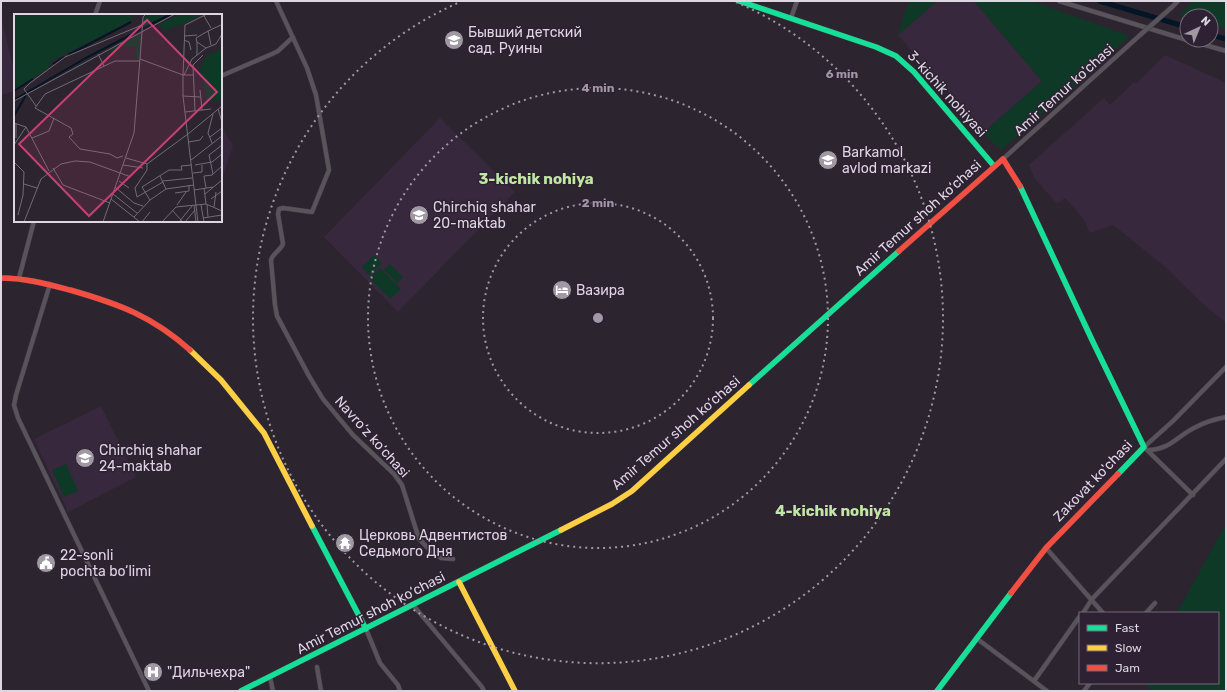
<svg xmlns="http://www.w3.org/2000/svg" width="1227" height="692" viewBox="0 0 1227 692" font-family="Rubik,sans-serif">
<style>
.built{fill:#37283d}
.green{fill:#0e3927}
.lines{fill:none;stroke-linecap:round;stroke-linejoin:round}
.canal{stroke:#041525;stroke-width:5}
.street-casing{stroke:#48434b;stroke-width:5}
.fast-casing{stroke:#48434b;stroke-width:6}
.slow-casing{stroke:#48434b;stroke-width:6}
.jam-casing{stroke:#48434b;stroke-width:6}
.street{stroke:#59545b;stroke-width:4}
.fast{stroke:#16e098;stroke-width:5.5}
.slow{stroke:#ffcf43;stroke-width:5.5}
.jam{stroke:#f24e42;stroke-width:5.5}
.street-bridge-casing{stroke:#48434b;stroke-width:5;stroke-linecap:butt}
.street-bridge{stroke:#59545b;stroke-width:4}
.ring{fill:none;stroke:#a098a3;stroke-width:2;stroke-dasharray:2 4}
.labels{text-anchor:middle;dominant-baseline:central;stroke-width:3;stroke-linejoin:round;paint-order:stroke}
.poi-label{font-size:14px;fill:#ded6e1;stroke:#2e2133;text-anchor:start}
.street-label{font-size:14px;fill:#ded6e1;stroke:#2e2133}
.neighbourhood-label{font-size:15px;font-weight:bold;fill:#c1e8a3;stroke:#2e2133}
.inset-river{fill:none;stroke:#041525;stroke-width:2}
.inset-road{fill:none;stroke:#736c76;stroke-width:1}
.view{fill:#c83e76;fill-opacity:0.15;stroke:#c83e76;stroke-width:2}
.inset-edge{fill:none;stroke:#ded6e1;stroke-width:2}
.centre{fill:#a098a3;stroke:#2e2133;stroke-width:2}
.ring-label{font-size:12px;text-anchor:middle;font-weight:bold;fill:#a098a3;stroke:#2e2133;stroke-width:3;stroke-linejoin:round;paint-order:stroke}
</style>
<rect width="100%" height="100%" fill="#2c252f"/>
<path class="built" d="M 937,1 L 974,1 L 1042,81 L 983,133 L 898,35 Z
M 1,15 L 15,75 L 15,91 L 1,95 Z
M 1165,55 L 1226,83 L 1226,323 L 1202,303 L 1163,265 L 1113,225 L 1090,233 L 1083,218 L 1065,198 L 1057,204 L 1035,179 L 1029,165 L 1104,98 L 1110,105 L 1134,82 L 1136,84 Z
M 440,118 L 515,192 L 398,312 L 324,237 Z
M 221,125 L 233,146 L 223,176 L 221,178 Z
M 101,406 L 136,477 L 68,512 L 34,439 Z"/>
<path class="green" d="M 909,1 L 937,1 L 898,35 L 899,31 Z
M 974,1 L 1032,1 L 1130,36 L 1001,150 L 983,133 L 1042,81 Z
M 1192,1 L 1226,1 L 1226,29 L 1211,25 L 1211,16 L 1187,16 L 1187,18 L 1180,16 Z
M 374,255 L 382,263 L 369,275 L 362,267 Z
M 390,264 L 403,277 L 397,283 L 384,270 Z
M 380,268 L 401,289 L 390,299 L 369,278 Z
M 66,464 L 78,491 L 64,497 L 52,470 Z
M 1226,526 L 1226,691 L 1152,691 L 1145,683 L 1218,683 L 1218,613 L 1177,613 L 1222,531 Z"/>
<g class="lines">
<path class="canal" d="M 1099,1 L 1187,27
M 1211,35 L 1226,39"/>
<g class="street-casing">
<path id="street" d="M 276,1 L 307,68 L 316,95 L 329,170 L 312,212 L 283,208 L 279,209 L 278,214 L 283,244 C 280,251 273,253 271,260 L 275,305 L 277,316 L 309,376 L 323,399 L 353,435 L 394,474 L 402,485 L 419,539 L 431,551 L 441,558 L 453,559
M 1059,1 L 1187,40
M 1172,7 L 1178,1
M 95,15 L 100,1
M 791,18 L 797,1
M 1188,40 L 1226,51
M 221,76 L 272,54 L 278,51 L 293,37
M 1003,159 L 1139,36
M 19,278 L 34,221
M 50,284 L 16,395 L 14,405 L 18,418 L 149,691
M 1148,450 C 1170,450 1178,435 1196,427 C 1205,422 1216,419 1226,417
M 1193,495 L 1144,447 L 1173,421 L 1226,367
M 1046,548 L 1103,613
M 413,605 L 482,687 L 484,691
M 1083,613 L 1092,599 L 1226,459
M 1146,613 L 1155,603
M 366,629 L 380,663 L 398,685 L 400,691
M 976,638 L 1047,691
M 317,667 L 321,691
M 270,677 L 273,691
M 1034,681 L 1080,616
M 1084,691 L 1090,683"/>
</g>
<g class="fast-casing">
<path id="fast" d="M 739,1 L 876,47 L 896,56 L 914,72 L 994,166
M 1020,186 L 1093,342 L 1144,447 L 1118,474
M 749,385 L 899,251
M 312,526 L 366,629
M 241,691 L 561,530
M 937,691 L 1011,593"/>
</g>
<g class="slow-casing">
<path id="slow" d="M 190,350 L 221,380 L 264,433 L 312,526
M 561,530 L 612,504 L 632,491 L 749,385
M 459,582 L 515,691"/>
</g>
<g class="jam-casing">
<path id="jam" d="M 899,251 L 1003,159 L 1020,186
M 1,278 C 25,278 47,284 70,290 C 119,304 152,316 190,350
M 1011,593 L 1046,548 L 1118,474"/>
</g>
<use href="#street" class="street"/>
<use href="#fast" class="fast"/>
<use href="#slow" class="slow"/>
<use href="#jam" class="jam"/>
<g class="street-bridge-casing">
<path id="street-bridge" d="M 1139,36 L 1172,7"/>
</g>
<use href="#street-bridge" class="street-bridge"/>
</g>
<g class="ring">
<circle cx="598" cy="318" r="115"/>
<circle cx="598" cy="318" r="230"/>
<path d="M736 2A345 345 0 1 1 460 2"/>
</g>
<defs>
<g id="school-disc" transform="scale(1)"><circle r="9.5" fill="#a098a3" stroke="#2e2133"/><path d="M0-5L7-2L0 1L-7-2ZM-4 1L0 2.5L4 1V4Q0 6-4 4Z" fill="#fff"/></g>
<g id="hotel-disc" transform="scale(1)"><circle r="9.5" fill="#a098a3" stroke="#2e2133"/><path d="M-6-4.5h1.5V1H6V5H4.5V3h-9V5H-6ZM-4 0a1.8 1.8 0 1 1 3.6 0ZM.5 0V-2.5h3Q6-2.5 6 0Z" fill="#fff"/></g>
<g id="temple-disc" transform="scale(1)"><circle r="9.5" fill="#a098a3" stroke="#2e2133"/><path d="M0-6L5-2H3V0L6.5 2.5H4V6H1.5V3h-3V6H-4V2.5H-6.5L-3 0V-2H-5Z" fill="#fff"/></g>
<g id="civic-disc" transform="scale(1)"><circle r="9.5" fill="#a098a3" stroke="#2e2133"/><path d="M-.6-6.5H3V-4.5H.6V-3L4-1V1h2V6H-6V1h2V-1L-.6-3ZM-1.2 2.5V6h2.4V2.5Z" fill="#fff"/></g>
<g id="hospital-disc" transform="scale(1)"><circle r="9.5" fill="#a098a3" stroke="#2e2133"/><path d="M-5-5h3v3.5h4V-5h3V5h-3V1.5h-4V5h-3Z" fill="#fff"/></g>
</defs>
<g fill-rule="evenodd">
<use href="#school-disc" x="454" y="40"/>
<use href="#school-disc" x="828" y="160"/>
<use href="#school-disc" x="419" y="215"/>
<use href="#hotel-disc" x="562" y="290"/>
<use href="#school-disc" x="85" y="458"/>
<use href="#temple-disc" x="345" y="543"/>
<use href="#civic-disc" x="46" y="563"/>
<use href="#hospital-disc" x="153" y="672"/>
</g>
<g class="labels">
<g class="poi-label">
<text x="468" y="32">Бывший детский<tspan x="468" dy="16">сад. Руины</tspan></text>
<text x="842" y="152">Barkamol<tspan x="842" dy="16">avlod markazi</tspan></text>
<text x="433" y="207">Chirchiq shahar<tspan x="433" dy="16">20-maktab</tspan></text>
<text x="576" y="290">Вазира</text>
<text x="99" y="450">Chirchiq shahar<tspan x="99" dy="16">24-maktab</tspan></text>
<text x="359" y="535">Церковь Адвентистов<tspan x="359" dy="16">Седьмого Дня</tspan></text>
<text x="60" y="555">22-sonli<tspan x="60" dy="16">pochta bo‘limi</tspan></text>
<text x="167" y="672">"Дильчехра"</text>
</g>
<g class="street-label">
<text transform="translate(1064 90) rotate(-42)">Amir Temur ko'chasi</text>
<text transform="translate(947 94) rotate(48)">3-kichik nohiyasi</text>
<text transform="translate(918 218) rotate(-42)">Amir Temur shoh ko‘chasi</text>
<text transform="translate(676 433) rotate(-41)">Amir Temur shoh ko‘chasi</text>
<text transform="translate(372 437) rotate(48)">Navro‘z ko‘chasi</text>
<text transform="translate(1093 481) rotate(-46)">Zakovat ko'chasi</text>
<text transform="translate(371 613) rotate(-27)">Amir Temur shoh ko‘chasi</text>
</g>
<g class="neighbourhood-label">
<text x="536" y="179">3-kichik nohiya</text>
<text x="833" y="511">4-kichik nohiya</text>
</g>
</g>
<g transform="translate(14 14)">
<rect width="208" height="208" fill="#2c252f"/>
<path d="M 0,0 L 118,0 L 119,6 L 37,47 L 35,54 L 0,75 ZM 135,0 L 154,0 L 130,13 L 130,3 ZM 166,0 L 189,0 L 171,9 L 151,16 L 148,15 L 146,10 ZM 127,20 L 125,45 L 121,45 L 122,33 L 104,32 L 102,43 L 96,34 ZM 208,35 L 208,87 L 193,86 L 186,54 L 193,41 Z" fill="#0e3927"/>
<path class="inset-river" d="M 54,41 L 117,8M 39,50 L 50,43M 0,77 L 19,65M 0,86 L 72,44 L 157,0M 0,102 L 12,81"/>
<path class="inset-road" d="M 190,2 L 197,14M 170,22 L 183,21M 170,26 L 175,28 L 177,36M 197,31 L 194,17 L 207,11M 192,34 L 183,28 L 182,24 L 194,17M 84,40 L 90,52M 183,41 L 183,28M 126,45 L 129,3 L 132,0M 170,61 L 178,45 L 192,34 L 202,30 L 208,20M 179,61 L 169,61 L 171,11 L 193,0M 186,76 L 188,96M 169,82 L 186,83M 0,87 L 161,0M 22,92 L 10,75 L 16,69 L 51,43 L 128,11M 204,95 L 208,108M 181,97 L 179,51 L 189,41M 171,98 L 197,95M 0,109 L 12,113M 2,109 L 2,124M 174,120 L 208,92M 196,123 L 208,114M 18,124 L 35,117 L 40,104M 175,128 L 186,126 L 189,122M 198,129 L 194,119 L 199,100M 0,131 L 12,113 L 35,157M 109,142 L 103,144 L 96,140 L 66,135 L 55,123 L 59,120 L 57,114 L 21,94 L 31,80 L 101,47 L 126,47M 112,144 L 133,150 L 174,120M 177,146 L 208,122M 0,148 L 10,158 L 9,181 L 4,201M 133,150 L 133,156 L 121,174 L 123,183 L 149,168M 109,151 L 129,154M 181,151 L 198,148 L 208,140M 39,154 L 49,171 L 96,189M 179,159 L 188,158 L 188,151M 199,160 L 195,141 L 208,131M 146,162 L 152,175M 105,167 L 115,174M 149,167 L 178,164M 10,170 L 23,174M 101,173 L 120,189 L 129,192M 190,174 L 192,190M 192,174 L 190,162 L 198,161 L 208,152M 180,176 L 199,173M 161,179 L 175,177 L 175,171M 99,180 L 123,199M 191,180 L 208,166M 97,185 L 126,208M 197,185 L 208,177M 136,186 L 128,173 L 155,156 L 168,156 L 167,152 L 178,151M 163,191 L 172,178M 180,191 L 182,208M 187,191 L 190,208M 193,191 L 194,203M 200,193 L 202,178M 158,196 L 169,208M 120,203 L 136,186 L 152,175 L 180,171M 189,204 L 208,201M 10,208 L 27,165 L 47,150 L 61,147 L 76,148 L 117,163M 89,208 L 120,119 L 126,45 L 169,61 L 169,82 L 184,208M 128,208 L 136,198M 148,208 L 162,193 L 192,190 L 208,197M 165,208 L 178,192M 171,208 L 181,196"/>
<path class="view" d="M 133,6 L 203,78 L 75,202 L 5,130 Z"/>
<rect width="208" height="208" class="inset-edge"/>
</g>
<circle cx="598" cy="318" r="6" class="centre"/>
<g class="ring-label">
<text x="842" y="78">6 min</text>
<text x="598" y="92">4 min</text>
<text x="598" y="207">2 min</text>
</g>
<rect width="1227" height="692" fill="none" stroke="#ded6e1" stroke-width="4"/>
<rect x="1079" y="612" width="140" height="72" fill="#2e2133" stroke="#746979"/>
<rect x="1087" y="625" width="20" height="6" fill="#16e098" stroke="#746979"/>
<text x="1115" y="632" font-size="12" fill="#ded6e1">Fast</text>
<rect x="1087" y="645" width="20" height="6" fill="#ffcf43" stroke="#746979"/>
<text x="1115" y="652" font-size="12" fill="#ded6e1">Slow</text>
<rect x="1087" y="665" width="20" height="6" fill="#f24e42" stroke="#746979"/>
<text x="1115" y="672" font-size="12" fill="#ded6e1">Jam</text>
<g transform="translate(1199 28) rotate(44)"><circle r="19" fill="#2e2133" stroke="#746979"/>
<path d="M0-3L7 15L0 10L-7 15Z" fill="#a098a3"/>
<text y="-6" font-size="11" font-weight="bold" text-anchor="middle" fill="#ded6e1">N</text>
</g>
</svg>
